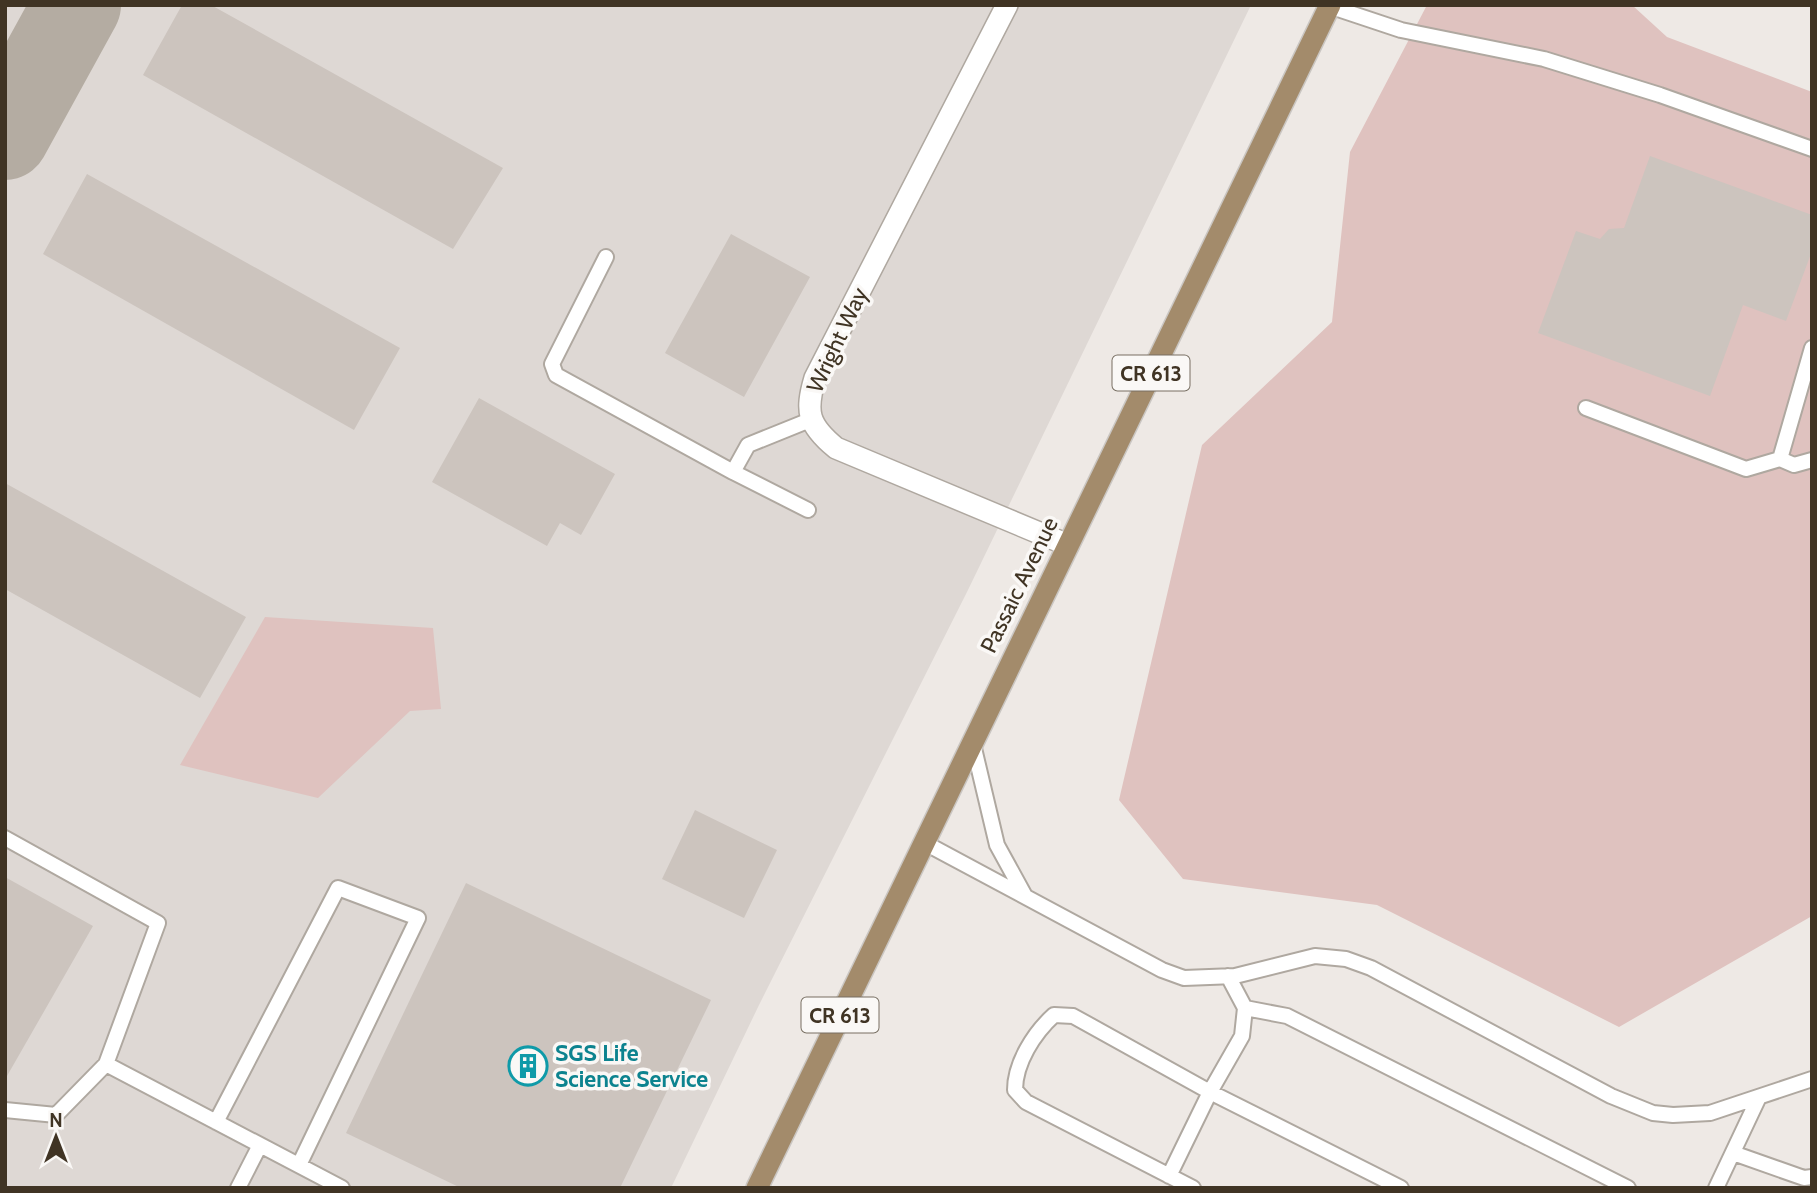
<svg xmlns="http://www.w3.org/2000/svg" width="1817" height="1193" viewBox="0 0 1817 1193" font-family="Cabin,sans-serif">
<style>
.built{fill:#ded8d4}
.green{fill:#dfc2bf}
.lines{fill:none;stroke-linecap:round;stroke-linejoin:round}
.taxiway{stroke:#b4aca2;stroke-width:88}
.building{fill:#ccc4be}
.service-casing{stroke:#afa8a0;stroke-width:18}
.minor-casing{stroke:#afa8a0;stroke-width:24}
.primary-casing{stroke:#cac6c2;stroke-width:24}
.service{stroke:#fff;stroke-width:14}
.minor{stroke:#fff;stroke-width:21}
.primary{stroke:#a38b6b;stroke-width:21}
.labels{text-anchor:middle;dominant-baseline:central;stroke-width:7;stroke-linejoin:round;paint-order:stroke}
.shield{fill:#faf8f6;stroke:#786f63;stroke-width:2}
.shield-label{font-size:21px;font-weight:bold;fill:#403424}
.street-label{font-size:23px;fill:#403424;stroke:#faf8f6}
.culture-label{font-size:23px;font-weight:bold;fill:#0d838f;stroke:#faf8f6;text-anchor:start}
</style>
<rect width="100%" height="100%" fill="#eee9e5"/>
<path class="built" d="M 5,5 L 1251,5 L 967,592 L 759,1005 L 671,1188 L 5,1188 Z"/>
<path class="green" d="M 1427,5 L 1632,5 L 1667,37 L 1812,92 L 1812,916 L 1619,1027 L 1377,905 L 1183,879 L 1119,800 L 1202,445 L 1332,322 L 1350,152 Z
M 265,617 L 433,628 L 441,709 L 410,711 L 318,798 L 180,765 Z"/>
<g class="lines">
<path class="taxiway" d="M 5,136 L 77,5"/>
</g>
<path class="building" d="M 182,5 L 211,5 L 503,168 L 453,249 L 143,75 Z
M 1650,156 L 1812,215 L 1812,251 L 1786,321 L 1743,305 L 1710,396 L 1538,333 L 1576,231 L 1600,239 L 1609,229 L 1624,228 Z
M 87,174 L 400,348 L 354,430 L 43,254 Z
M 731,234 L 810,277 L 744,397 L 665,353 Z
M 479,398 L 615,474 L 581,535 L 560,523 L 547,546 L 432,482 Z
M 5,483 L 246,617 L 200,698 L 5,589 Z
M 695,810 L 777,850 L 744,918 L 662,879 Z
M 5,877 L 93,926 L 7,1076 L 5,1075 Z
M 466,883 L 711,1000 L 620,1188 L 461,1188 L 346,1133 Z"/>
<g class="lines">
<g class="service-casing">
<path id="service" d="M 1329,6 L 1401,30 L 1544,59 L 1660,95 L 1812,149
M 606,257 L 552,364 L 556,375 L 733,472
M 1812,348 L 1780,459 L 1794,465 L 1812,460
M 1586,408 L 1746,469 L 1780,459
M 808,510 L 733,472 L 748,445 L 810,420
M 973,744 L 997,845 L 1025,896
M 5,838 L 158,923 L 106,1064
M 923,842 L 1162,970 L 1184,978 L 1235,976 L 1315,956 L 1346,959 L 1371,968 L 1611,1096 L 1653,1113 L 1673,1115 L 1710,1113 L 1812,1079
M 1245,1008 L 1287,1016 L 1628,1188
M 5,1110 L 56,1115 L 106,1064 L 342,1188
M 216,1122 L 338,888 L 418,918 L 299,1165
M 1733,1153 L 1804,1178 L 1812,1177
M 1169,1176 L 1210,1092 L 1401,1188
M 238,1188 L 260,1145
M 1193,1188 L 1026,1102 L 1015,1090 C 1015,1063 1034,1033 1054,1015 L 1073,1016 L 1210,1092 L 1242,1036 L 1245,1008 L 1228,976
M 1716,1188 L 1759,1097"/>
</g>
<g class="minor-casing">
<path id="minor" d="M 1007,5 L 815,378 C 805,412 808,425 836,448 L 1068,545"/>
</g>
<g class="primary-casing">
<path id="primary" d="M 757,1188 L 1330,5"/>
</g>
<use href="#service" class="service"/>
<use href="#minor" class="minor"/>
<use href="#primary" class="primary"/>
</g>
<defs>
<g id="building-ring" transform="scale(2.0125)"><circle r="9.5" fill="#faf8f6" stroke="#0f9aa8" stroke-width="1.5"/><path d="M-4-6H4V6H1V3H-1V6H-4ZM-2.5-4.3h1.7v1.8h-1.7ZM.8-4.3h1.7v1.8H.8ZM-2.5-1h1.7V.8h-1.7ZM.8-1h1.7V.8H.8Z" fill="#0f9aa8"/></g>
</defs>
<g fill-rule="evenodd">
<use href="#building-ring" x="528" y="1066"/>
</g>
<g class="labels">
<g class="shield">
<rect x="1112.5" y="355.5" width="77" height="35" rx="5"/>
<rect x="801.5" y="997.5" width="77" height="35" rx="5"/>
</g>
<g class="shield-label">
<text x="1151" y="373">CR 613</text>
<text x="840" y="1015">CR 613</text>
</g>
<g class="street-label">
<text transform="translate(837 340) rotate(-65)">Wright Way</text>
<text transform="translate(1019 585) rotate(-64)">Passaic Avenue</text>
</g>
<g class="culture-label">
<text x="555" y="1053">SGS Life<tspan x="555" dy="26">Science Service</tspan></text>
</g>
</g>
<rect width="1817" height="1193" fill="none" stroke="#403424" stroke-width="14"/>
<g transform="translate(56 1137)" stroke="#faf8f6" stroke-width="5" paint-order="stroke">
<path d="M0-5L12 26L0 18L-12 26Z" fill="#403424"/>
<text y="-10" font-size="19" font-weight="bold" text-anchor="middle" fill="#403424">N</text>
</g>
</svg>
